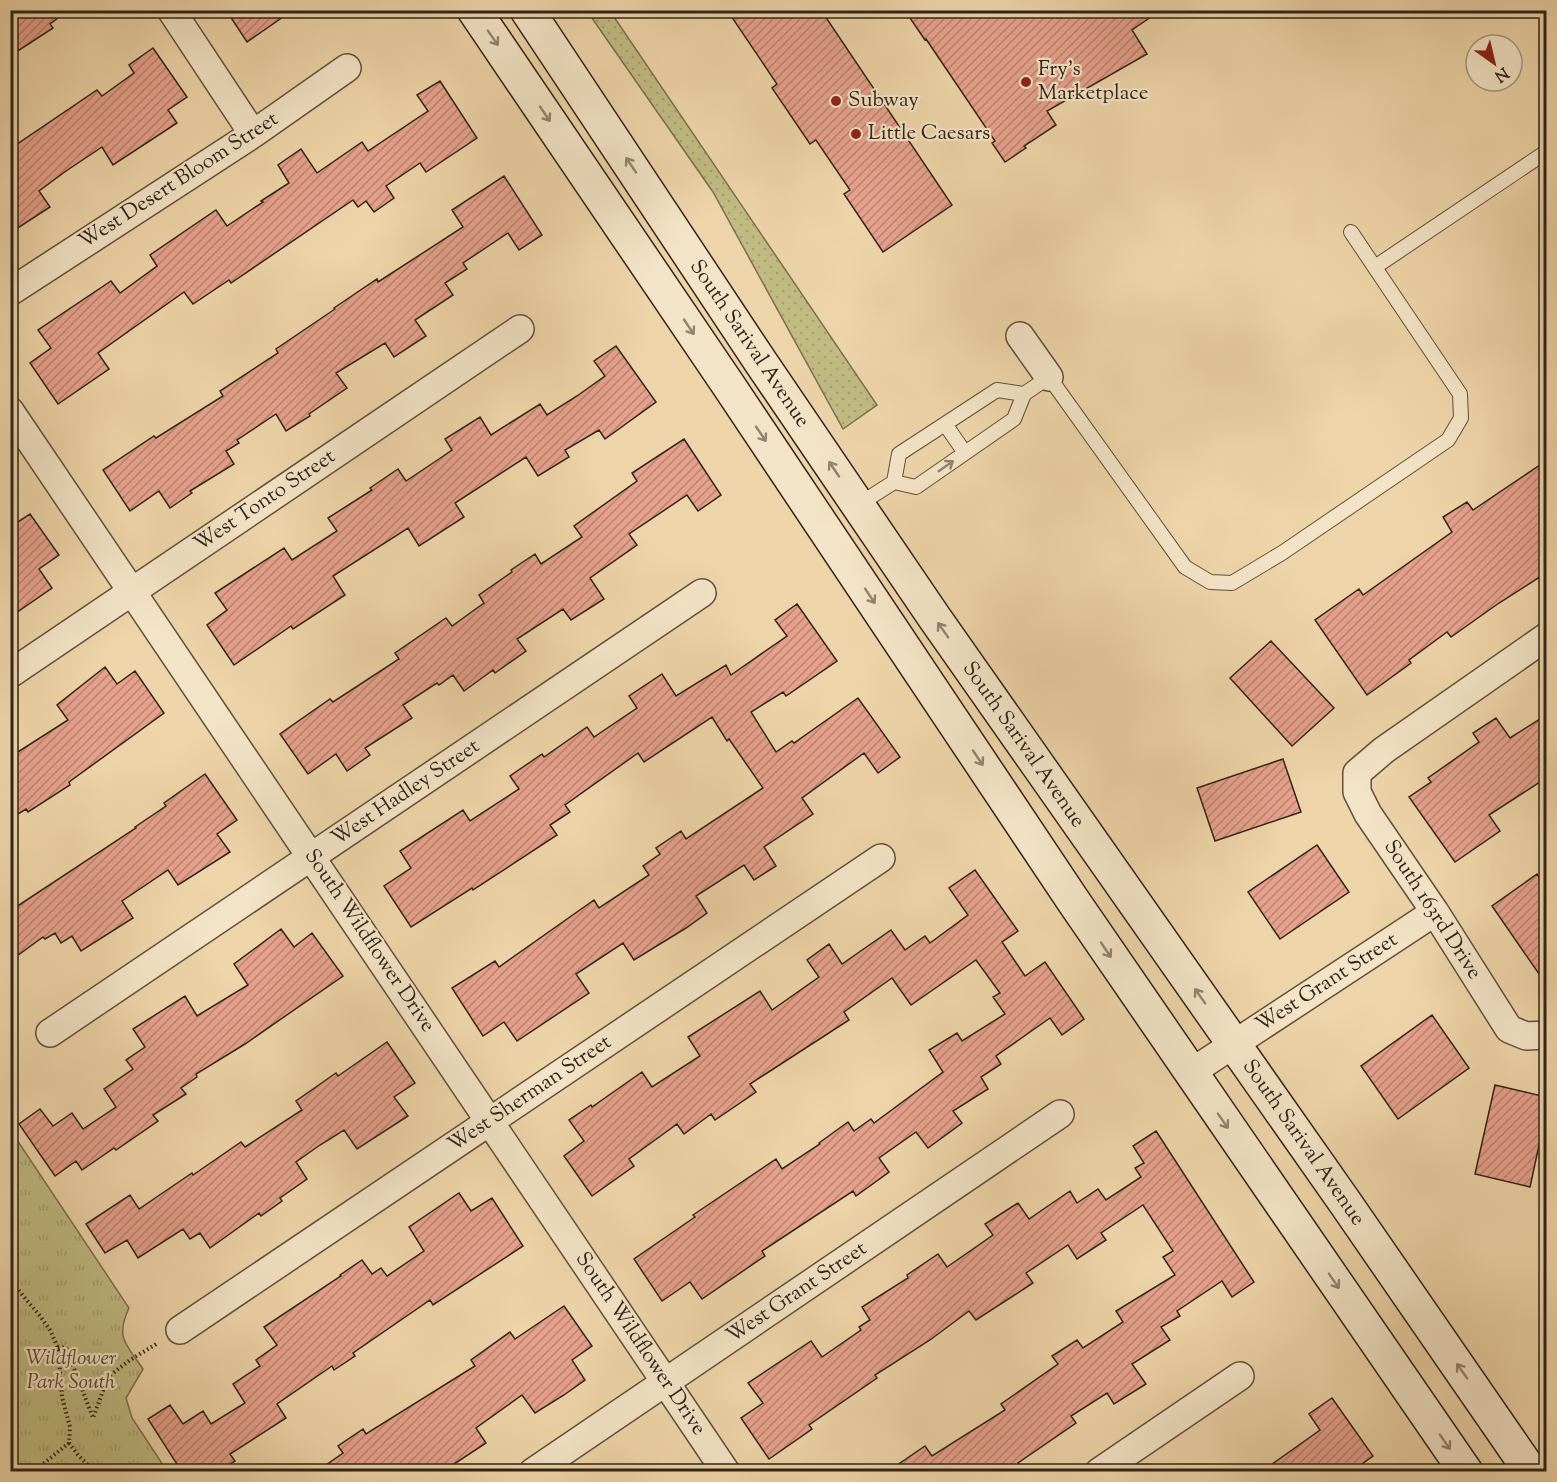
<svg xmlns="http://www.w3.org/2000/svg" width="1557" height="1482" viewBox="0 0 1557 1482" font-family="'Sorts Mill Goudy',serif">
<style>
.grass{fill:url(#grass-dots);stroke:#796f4e;stroke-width:1.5}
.park{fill:url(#park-tufts);stroke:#796f4e;stroke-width:1.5}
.building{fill:url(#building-hatch);stroke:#312319;stroke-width:1.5}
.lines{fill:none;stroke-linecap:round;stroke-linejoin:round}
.lane-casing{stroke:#60503d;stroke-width:16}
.street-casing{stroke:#60503d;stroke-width:30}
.secondary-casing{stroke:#312319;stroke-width:36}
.path{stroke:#312319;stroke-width:4;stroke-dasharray:1.5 3;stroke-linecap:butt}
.lane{stroke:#f4e4c7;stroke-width:14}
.street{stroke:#f4e4c7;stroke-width:27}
.secondary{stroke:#f4e4c7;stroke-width:33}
.oneway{stroke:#928470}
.poi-dot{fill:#8f2418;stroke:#f4e4c7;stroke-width:2}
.labels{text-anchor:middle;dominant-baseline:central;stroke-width:4.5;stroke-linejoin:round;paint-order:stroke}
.poi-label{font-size:21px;fill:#312319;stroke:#f4e4c7;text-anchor:start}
.street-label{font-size:21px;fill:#312319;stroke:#f4e4c7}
.park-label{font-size:21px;font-style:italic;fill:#554933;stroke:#f4e4c7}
</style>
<defs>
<pattern id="grass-dots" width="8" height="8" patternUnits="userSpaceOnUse" patternTransform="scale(1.5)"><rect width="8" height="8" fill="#c1bb82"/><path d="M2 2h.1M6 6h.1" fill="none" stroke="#a6a070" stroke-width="1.8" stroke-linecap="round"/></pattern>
<pattern id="park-tufts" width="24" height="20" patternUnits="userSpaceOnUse" patternTransform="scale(1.5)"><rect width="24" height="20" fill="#c1bb82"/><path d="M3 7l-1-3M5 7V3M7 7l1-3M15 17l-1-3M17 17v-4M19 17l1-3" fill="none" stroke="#a6a070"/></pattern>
<pattern id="building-hatch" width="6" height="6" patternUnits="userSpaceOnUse" patternTransform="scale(1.5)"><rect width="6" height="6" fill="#e6a18c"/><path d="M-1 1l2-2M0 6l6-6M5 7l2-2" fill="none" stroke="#bb8372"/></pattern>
</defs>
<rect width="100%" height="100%" fill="#eed5a9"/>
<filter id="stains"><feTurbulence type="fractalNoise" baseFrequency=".00333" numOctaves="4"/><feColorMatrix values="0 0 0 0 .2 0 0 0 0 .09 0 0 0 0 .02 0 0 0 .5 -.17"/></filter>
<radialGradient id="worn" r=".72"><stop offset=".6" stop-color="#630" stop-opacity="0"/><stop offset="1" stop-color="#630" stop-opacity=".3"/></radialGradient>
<path class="grass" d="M 587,11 L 610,11 L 877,405 L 843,429 L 713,192 Z"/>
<path class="park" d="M 11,1131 L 129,1308 C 115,1338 126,1344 143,1369 L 126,1398 L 132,1418 L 167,1471 L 11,1471 Z"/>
<path class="building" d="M 10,10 L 69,10 L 50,24 L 53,28 L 10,56 Z
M 226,10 L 293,10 L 247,42 Z
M 727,10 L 821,10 L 952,205 L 883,252 L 844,194 L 850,190 L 816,140 L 810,144 L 772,88 L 777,84 Z
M 921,10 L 1161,10 L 1132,30 L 1147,54 L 1047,111 L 1056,125 L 1024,146 L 1026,148 L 1005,162 L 992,143 L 995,141 L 926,39 L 925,40 L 910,18 Z
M 153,48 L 187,97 L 168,110 L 177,123 L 113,165 L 102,147 L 66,171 L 39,191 L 50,207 L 10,233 L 10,149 L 97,90 L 102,96 L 134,73 L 129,65 Z
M 440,81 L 477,138 L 426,172 L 420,163 L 386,186 L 394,198 L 374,212 L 366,201 L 358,207 L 353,200 L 231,283 L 229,280 L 193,304 L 184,292 L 98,353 L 109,369 L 58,404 L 30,363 L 51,348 L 38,330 L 111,281 L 120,293 L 157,266 L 150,255 L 216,210 L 227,226 L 263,202 L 261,201 L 289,183 L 278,165 L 301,149 L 317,173 L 362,142 L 368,151 L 428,111 L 417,95 Z
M 504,176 L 542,235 L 519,250 L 508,233 L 463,263 L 467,269 L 445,283 L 453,295 L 415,320 L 426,336 L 394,357 L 385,343 L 336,373 L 347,388 L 309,414 L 310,416 L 286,431 L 276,414 L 237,440 L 239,443 L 226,451 L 234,464 L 190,491 L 192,493 L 170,508 L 159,491 L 130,511 L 103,470 L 154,436 L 156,438 L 223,396 L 220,391 L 278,353 L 276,349 L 335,309 L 334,308 L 377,279 L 378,282 L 463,227 L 452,210 Z
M 616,346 L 656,402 L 605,439 L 599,430 L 565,450 L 569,457 L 538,476 L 526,457 L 455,503 L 464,517 L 419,546 L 408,528 L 333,576 L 345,595 L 293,629 L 291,626 L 234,665 L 207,625 L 227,610 L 215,593 L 284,548 L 292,560 L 337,531 L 328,518 L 372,490 L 370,488 L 398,469 L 406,481 L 439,459 L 452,450 L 445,439 L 480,417 L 491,435 L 540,404 L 547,415 L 577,396 L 605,376 L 594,361 Z
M 684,439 L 721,495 L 698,511 L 687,495 L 629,534 L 637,545 L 590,578 L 604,599 L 571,620 L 563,609 L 517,639 L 526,651 L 495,673 L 493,670 L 464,691 L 453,675 L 439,685 L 437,683 L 403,705 L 412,718 L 365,748 L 370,755 L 347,771 L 336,754 L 308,774 L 280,734 L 330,699 L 333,702 L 399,659 L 395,653 L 446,618 L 452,626 L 484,603 L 479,595 L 512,572 L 511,570 L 535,554 L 541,564 L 582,537 L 574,526 L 637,481 L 632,473 Z
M 1546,461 L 1546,573 L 1499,603 L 1451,637 L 1447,632 L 1409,660 L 1411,663 L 1367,695 L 1315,620 L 1359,589 L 1363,595 L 1452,532 L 1443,517 L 1467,502 L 1473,510 Z
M 30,514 L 59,555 L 39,569 L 52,588 L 10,617 L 10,527 Z
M 797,604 L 837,661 L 786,696 L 783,692 L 751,712 L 776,752 L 792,741 L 794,743 L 858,698 L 900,757 L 878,773 L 864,753 L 802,798 L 813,814 L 764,847 L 776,866 L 754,880 L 744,865 L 696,896 L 707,913 L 686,928 L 634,960 L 623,943 L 576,974 L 589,993 L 517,1041 L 504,1022 L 483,1036 L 452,988 L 495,961 L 499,967 L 594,900 L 599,908 L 649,875 L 643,866 L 660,854 L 656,848 L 681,831 L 686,839 L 763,788 L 729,739 L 727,741 L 712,717 L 644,762 L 638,753 L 565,805 L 570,812 L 550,825 L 557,835 L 473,890 L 472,888 L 411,927 L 384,886 L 411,868 L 400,851 L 463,810 L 470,821 L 519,789 L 510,776 L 542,754 L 544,757 L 587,727 L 594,737 L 637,708 L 629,696 L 662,674 L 676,696 L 726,665 L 731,675 L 787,636 L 775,620 Z
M 1271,641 L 1334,708 L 1292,746 L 1230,678 Z
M 105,667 L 117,684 L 135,671 L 164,713 L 69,782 L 70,785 L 28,812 L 26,809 L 10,819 L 10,757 L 68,720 L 57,705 Z
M 1546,715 L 1546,778 L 1489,815 L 1500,831 L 1455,862 L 1409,797 L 1431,782 L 1428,778 L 1479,742 L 1473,733 L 1496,718 L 1510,738 Z
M 1283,759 L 1301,812 L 1215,841 L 1197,788 Z
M 205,774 L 237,820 L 217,834 L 230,852 L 178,885 L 168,870 L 122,901 L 133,918 L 81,951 L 72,936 L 61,943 L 55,933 L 45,939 L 43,937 L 10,961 L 10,911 L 136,828 L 135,827 L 166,806 L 164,803 Z
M 1317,845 L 1349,892 L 1280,939 L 1248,892 Z
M 975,870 L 1018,931 L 1002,942 L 1025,976 L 1045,962 L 1084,1019 L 1062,1035 L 1050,1018 L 996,1056 L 1001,1064 L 981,1077 L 988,1089 L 953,1111 L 962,1123 L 928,1148 L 916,1132 L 879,1158 L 889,1172 L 856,1196 L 853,1191 L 762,1251 L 765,1256 L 702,1299 L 690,1282 L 662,1301 L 634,1259 L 695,1217 L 693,1215 L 776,1159 L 782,1169 L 820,1144 L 819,1143 L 848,1122 L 854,1131 L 871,1119 L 874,1123 L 943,1072 L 929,1050 L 957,1033 L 962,1041 L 1005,1014 L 993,997 L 1000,993 L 976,960 L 911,1005 L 892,978 L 844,1012 L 849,1020 L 750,1084 L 756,1092 L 715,1120 L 711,1114 L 684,1134 L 677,1124 L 629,1159 L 634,1166 L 592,1196 L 564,1156 L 584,1141 L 569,1120 L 591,1105 L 592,1107 L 642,1072 L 652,1087 L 700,1056 L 688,1037 L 760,991 L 772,1010 L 819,977 L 807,960 L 829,944 L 842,964 L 891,930 L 905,950 L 925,936 L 930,943 L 968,915 L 949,888 Z
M 1537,874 L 1546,887 L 1546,984 L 1492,906 Z
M 281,929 L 294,947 L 312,933 L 343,976 L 245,1044 L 196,1074 L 197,1077 L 181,1088 L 186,1094 L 153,1115 L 158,1121 L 116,1150 L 114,1148 L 82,1170 L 76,1161 L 55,1176 L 19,1124 L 40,1109 L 53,1126 L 72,1113 L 83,1129 L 116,1107 L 104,1089 L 133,1069 L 126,1060 L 145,1047 L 133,1029 L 185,996 L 197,1016 L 248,985 L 234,964 Z
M 1432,1015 L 1469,1068 L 1398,1119 L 1361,1066 Z
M 387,1042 L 415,1083 L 394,1097 L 408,1116 L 357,1149 L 344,1130 L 320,1145 L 296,1162 L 307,1179 L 280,1198 L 282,1201 L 261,1216 L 259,1213 L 210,1248 L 200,1233 L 190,1239 L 183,1229 L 138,1258 L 127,1240 L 105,1253 L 86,1224 L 130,1195 L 139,1209 L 192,1173 L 193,1175 L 241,1142 L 245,1147 L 302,1110 L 296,1101 L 336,1073 L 338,1076 Z
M 1495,1085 L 1546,1097 L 1546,1113 L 1530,1187 L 1475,1174 Z
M 1156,1131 L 1254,1282 L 1232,1297 L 1222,1281 L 1177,1311 L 1180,1316 L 1161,1327 L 1170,1340 L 1132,1364 L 1146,1384 L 1114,1404 L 1107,1393 L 1071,1416 L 1076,1423 L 1018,1463 L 1024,1472 L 887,1472 L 925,1446 L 932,1456 L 1005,1410 L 1001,1404 L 1058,1364 L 1052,1356 L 1077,1340 L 1083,1348 L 1123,1322 L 1116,1311 L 1175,1275 L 1163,1257 L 1173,1251 L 1143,1205 L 1101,1233 L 1106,1240 L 1077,1259 L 1068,1245 L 1026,1273 L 1033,1283 L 976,1320 L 969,1311 L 930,1340 L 875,1375 L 877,1378 L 809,1425 L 812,1429 L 769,1459 L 741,1418 L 763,1403 L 748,1383 L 811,1341 L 822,1357 L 861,1330 L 859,1327 L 870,1320 L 862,1307 L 908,1278 L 907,1275 L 938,1254 L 947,1267 L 993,1235 L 985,1224 L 1018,1203 L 1029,1219 L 1070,1191 L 1077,1203 L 1098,1189 L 1106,1200 L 1141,1177 L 1135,1168 L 1144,1163 L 1133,1146 Z
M 459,1193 L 471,1211 L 492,1198 L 523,1246 L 433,1305 L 430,1300 L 353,1353 L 355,1356 L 334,1370 L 332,1366 L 277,1404 L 286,1418 L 230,1454 L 235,1461 L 218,1472 L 182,1472 L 148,1419 L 170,1405 L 183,1424 L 203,1411 L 211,1424 L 245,1403 L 233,1384 L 260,1366 L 256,1360 L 277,1345 L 264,1327 L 341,1276 L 340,1275 L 362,1260 L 372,1274 L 381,1268 L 387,1276 L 424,1251 L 409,1227 Z
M 564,1306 L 592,1346 L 572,1360 L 585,1380 L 564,1395 L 535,1413 L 522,1395 L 476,1428 L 486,1443 L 442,1472 L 316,1472 L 343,1453 L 338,1446 L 363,1429 L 366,1434 L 475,1366 L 471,1360 L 510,1332 L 515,1339 Z
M 1332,1398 L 1373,1456 L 1351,1472 L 1261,1472 L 1320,1430 L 1309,1414 Z"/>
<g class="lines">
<g class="lane-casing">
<path id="lane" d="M 1375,267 L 1546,152
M 1024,394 L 1049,377 L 1185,567 L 1210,582 L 1232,583 L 1282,553 L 1448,440 L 1461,418 L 1460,394 L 1351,232
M 945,424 L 965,453
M 858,505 L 894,482 L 916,487 L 1014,419 L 1024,394 L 997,390 L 899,454 L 894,482"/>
</g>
<g class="street-casing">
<path id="street" d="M 171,10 L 253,134
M 10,292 L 253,134 L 347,68
M 1020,336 L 1049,377
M 10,411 L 726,1472
M 1546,637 L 1384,750 L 1357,773 L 1357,792 L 1368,814 L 1435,912 L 1509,1029 L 1526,1036 L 1546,1035
M 10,674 L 520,329
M 50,1033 L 702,593
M 1190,1073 L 1435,912
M 180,1330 L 881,858
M 533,1472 L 1060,1114
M 1099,1472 L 1240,1376"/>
</g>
<g class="secondary-casing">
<path id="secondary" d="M 474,10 L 729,386 L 1074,902 L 1466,1472
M 527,10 L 762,364 L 934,617 L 1344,1201 L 1531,1472"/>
</g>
<path class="path" d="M 10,1280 L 40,1316 L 50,1330 L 58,1348 L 62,1397 L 70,1427 L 69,1443 L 78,1455 L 95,1472
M 1540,1308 L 1546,1304
M 58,1348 L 66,1347 L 93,1418 L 108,1377 L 130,1360 L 158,1343
M 33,1472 L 69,1443"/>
<use href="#lane" class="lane"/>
<use href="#street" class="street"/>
<use href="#secondary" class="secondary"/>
</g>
<defs><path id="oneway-shaft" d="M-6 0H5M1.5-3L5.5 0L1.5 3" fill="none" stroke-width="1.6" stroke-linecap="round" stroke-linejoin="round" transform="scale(1.5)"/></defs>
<g class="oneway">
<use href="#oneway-shaft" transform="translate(493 38) rotate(55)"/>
<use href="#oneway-shaft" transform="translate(545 114) rotate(56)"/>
<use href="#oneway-shaft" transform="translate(631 165) rotate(-124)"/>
<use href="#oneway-shaft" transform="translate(689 327) rotate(56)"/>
<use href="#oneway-shaft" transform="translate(761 434) rotate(56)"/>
<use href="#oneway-shaft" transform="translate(946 466) rotate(-35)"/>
<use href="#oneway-shaft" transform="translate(834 469) rotate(-124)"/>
<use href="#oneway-shaft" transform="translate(870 596) rotate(56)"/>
<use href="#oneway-shaft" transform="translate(943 630) rotate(-125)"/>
<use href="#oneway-shaft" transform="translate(978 758) rotate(56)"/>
<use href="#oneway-shaft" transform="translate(1106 950) rotate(56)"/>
<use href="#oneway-shaft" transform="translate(1200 996) rotate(-125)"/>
<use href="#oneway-shaft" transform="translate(1223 1121) rotate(55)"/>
<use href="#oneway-shaft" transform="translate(1334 1281) rotate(55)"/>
<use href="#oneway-shaft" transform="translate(1462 1371) rotate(-125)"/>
<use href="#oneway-shaft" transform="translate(1445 1442) rotate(55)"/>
</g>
<g class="poi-dot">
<circle cx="1026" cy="82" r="6"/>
<circle cx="836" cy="101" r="6"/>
<circle cx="856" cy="134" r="6"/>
</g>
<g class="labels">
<g class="poi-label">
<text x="1038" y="70">Fry's<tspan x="1038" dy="24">Marketplace</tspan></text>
<text x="848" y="101">Subway</text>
<text x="868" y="134">Little Caesars</text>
</g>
<g class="street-label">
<text transform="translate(179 181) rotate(-33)">West Desert Bloom Street</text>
<text transform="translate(749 344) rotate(56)">South Sarival Avenue</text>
<text transform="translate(265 501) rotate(-34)">West Tonto Street</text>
<text transform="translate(1023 745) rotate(55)">South Sarival Avenue</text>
<text transform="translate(406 793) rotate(-34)">West Hadley Street</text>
<text transform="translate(1432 910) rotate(57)">South 163rd Drive</text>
<text transform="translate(369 941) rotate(56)">South Wildflower Drive</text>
<text transform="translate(1327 983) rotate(-33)">West Grant Street</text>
<text transform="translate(530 1094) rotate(-34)">West Sherman Street</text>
<text transform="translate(1303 1143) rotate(55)">South Sarival Avenue</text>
<text transform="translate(797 1293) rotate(-34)">West Grant Street</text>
<text transform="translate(640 1344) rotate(56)">South Wildflower Drive</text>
</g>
<g class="park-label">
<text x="71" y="1359">Wildflower<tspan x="71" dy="24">Park South</tspan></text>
</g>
</g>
<rect width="1557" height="1482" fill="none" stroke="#eed5a9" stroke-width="36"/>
<rect x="12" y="12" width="1533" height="1458" fill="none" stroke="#312319" stroke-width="3"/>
<rect x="18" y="18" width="1521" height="1446" fill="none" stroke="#312319" stroke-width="1.5"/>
<g transform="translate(1494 63) rotate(146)"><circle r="28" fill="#f4e4c7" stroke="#a69781" stroke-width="1.5"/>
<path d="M0-4.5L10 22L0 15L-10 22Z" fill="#8f2418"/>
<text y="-9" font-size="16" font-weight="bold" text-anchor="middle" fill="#312319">N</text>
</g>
<rect width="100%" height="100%" filter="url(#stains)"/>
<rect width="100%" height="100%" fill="url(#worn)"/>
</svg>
